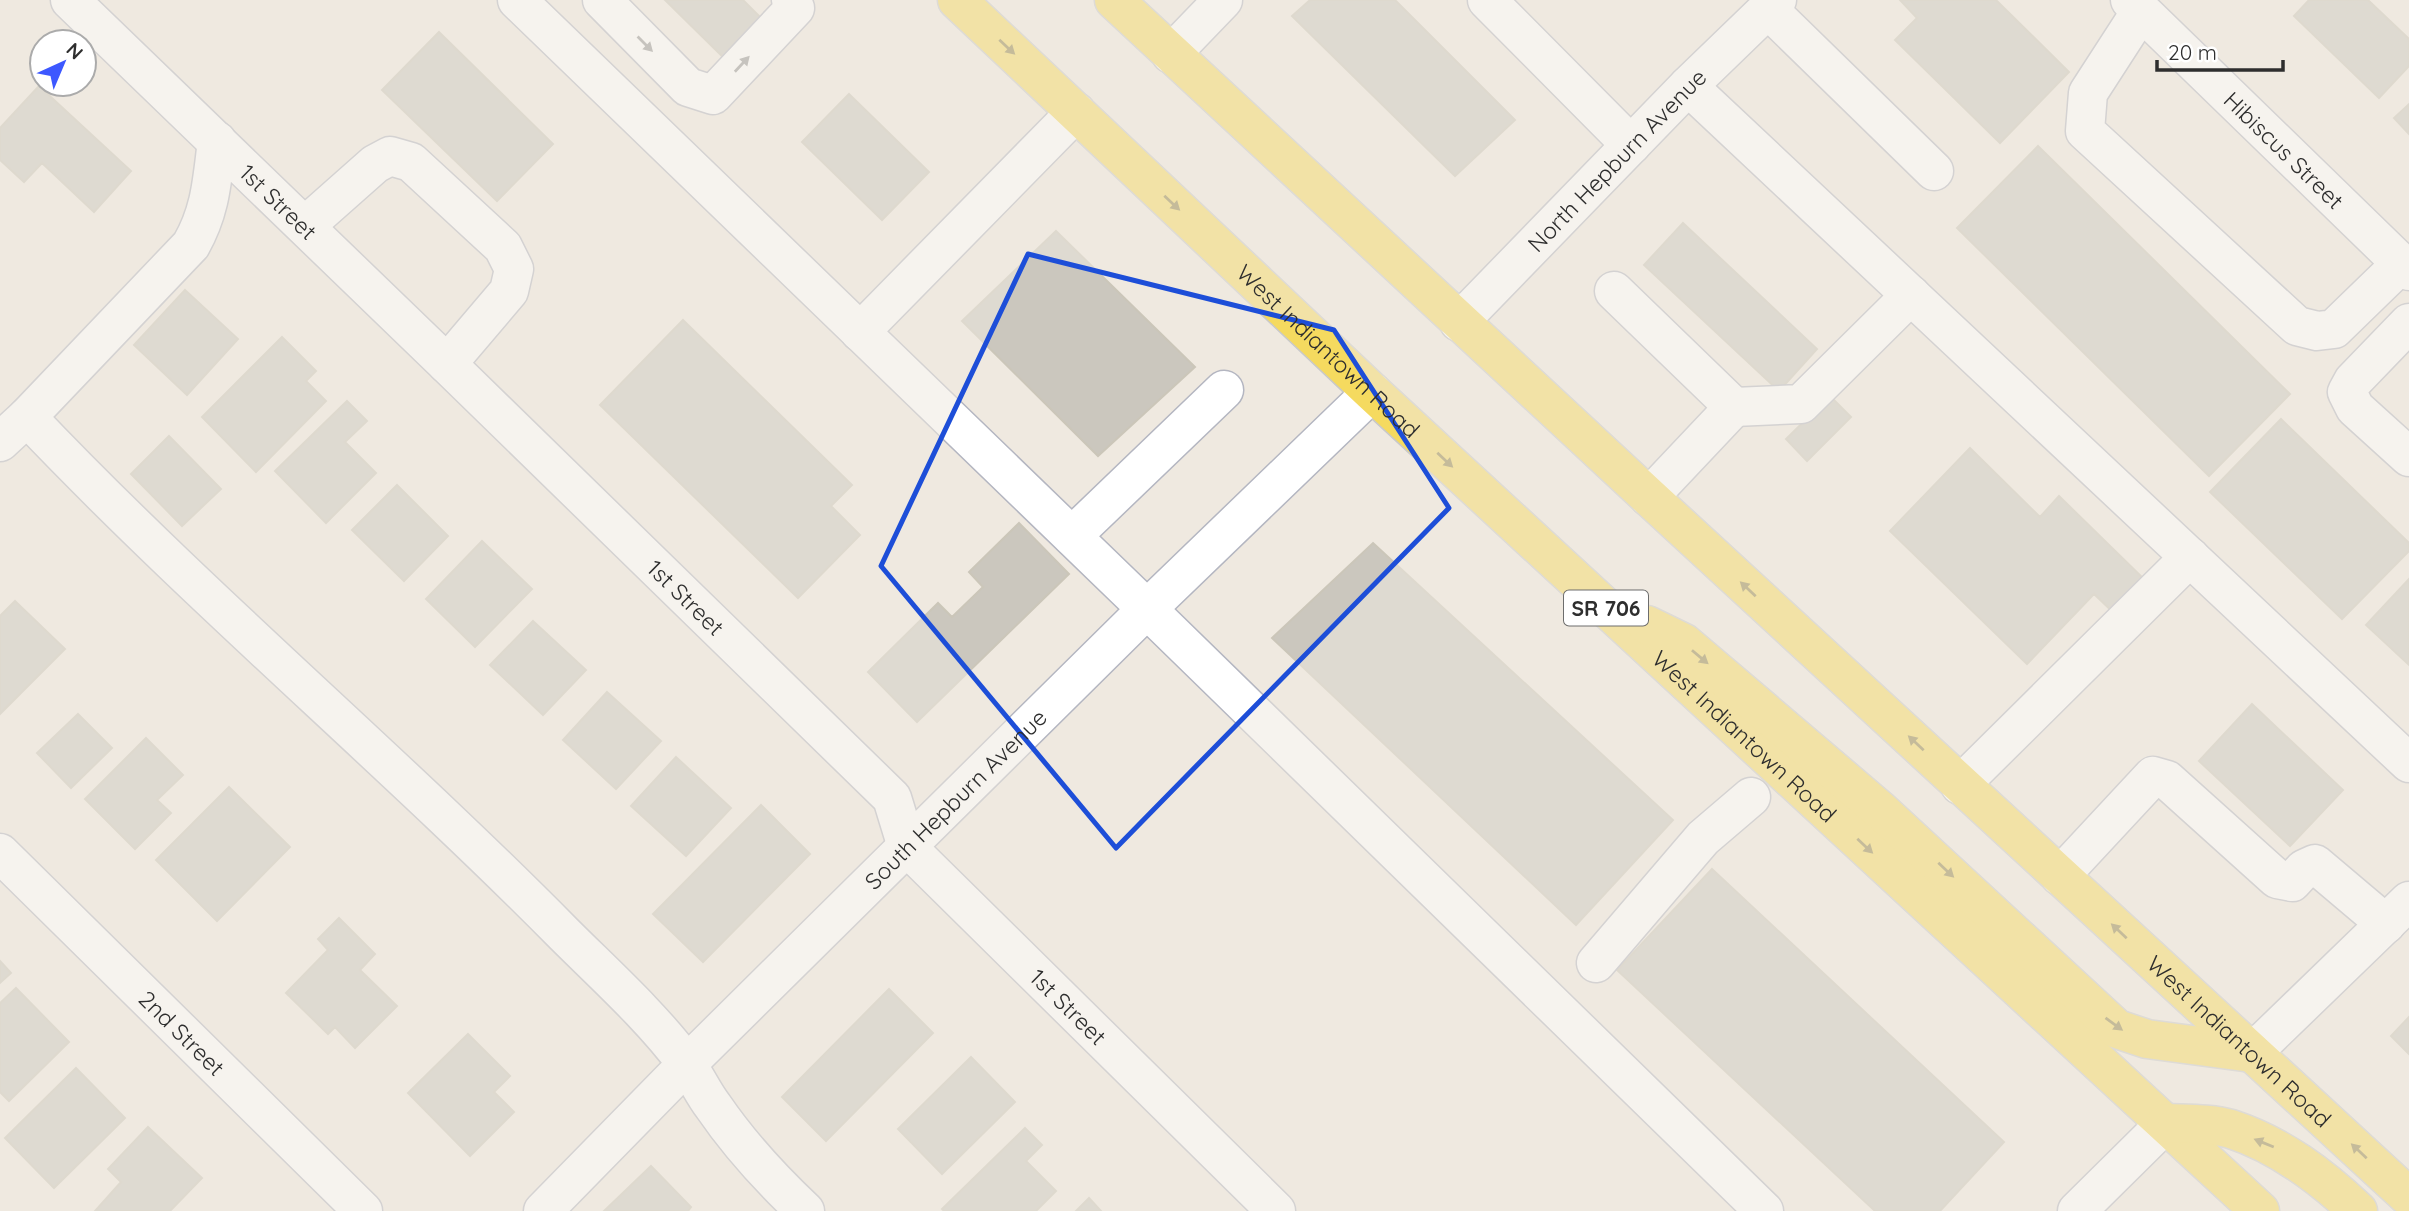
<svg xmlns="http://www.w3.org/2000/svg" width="2409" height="1211" viewBox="0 0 2409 1211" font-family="Quicksand,sans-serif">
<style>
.building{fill:#cbc7be;stroke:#cbc6b9;stroke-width:2}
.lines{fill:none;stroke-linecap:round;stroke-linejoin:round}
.minor-casing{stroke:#b4b6c1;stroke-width:41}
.major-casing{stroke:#c9c9c9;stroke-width:41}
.minor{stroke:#fff;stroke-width:38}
.major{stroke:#f5da5f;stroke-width:38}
.oneway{fill:#969696}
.oneway2{fill:#928446}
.marked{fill:none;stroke:#1d4ed8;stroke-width:5;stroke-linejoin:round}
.labels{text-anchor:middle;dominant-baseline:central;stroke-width:5;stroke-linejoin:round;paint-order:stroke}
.shield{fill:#fff;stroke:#6d6d6d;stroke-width:2}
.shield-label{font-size:21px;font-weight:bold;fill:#2e2e2e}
.street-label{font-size:23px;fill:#2e2e2e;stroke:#fff}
</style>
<rect width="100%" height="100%" fill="#efe9e0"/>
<path class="building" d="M 665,0 L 743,0 L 763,20 L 725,59 Z
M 1310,0 L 1395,0 L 1515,120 L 1455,176 L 1292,16 Z
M 1996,0 L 2069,72 L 2000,143 L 1895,40 L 1917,18 L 1900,0 Z
M 2309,0 L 2368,0 L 2409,39 L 2409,66 L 2379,98 L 2294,16 Z
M 439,32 L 553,144 L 497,201 L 382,90 Z
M 39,86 L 131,171 L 94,212 L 42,163 L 24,182 L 0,160 L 0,128 Z
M 849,94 L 929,172 L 882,220 L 802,142 Z
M 2409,104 L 2409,134 L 2394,118 Z
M 2038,146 L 2290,394 L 2209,476 L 1957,228 Z
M 1683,223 L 1817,349 L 1779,391 L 1644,265 Z
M 1056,231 L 1195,367 L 1098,456 L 962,321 Z
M 185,290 L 238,339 L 187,395 L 134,345 Z
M 683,320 L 852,485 L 831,506 L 860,535 L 798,598 L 600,405 Z
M 282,337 L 316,371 L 306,381 L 326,401 L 256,472 L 202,417 Z
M 1830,396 L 1851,417 L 1807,461 L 1786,439 Z
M 347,401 L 367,421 L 345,442 L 376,473 L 326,523 L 275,471 Z
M 2281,419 L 2409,543 L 2409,551 L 2342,619 L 2210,492 Z
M 169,436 L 221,489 L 182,526 L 131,474 Z
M 1970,448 L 2040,517 L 2059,496 L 2148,583 L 2117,616 L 2094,594 L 2027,664 L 1890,531 Z
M 397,485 L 448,536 L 404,581 L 352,530 Z
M 1019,523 L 1069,574 L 917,722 L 868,672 L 938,603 L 952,617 L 983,587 L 969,572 Z
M 482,541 L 532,589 L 475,647 L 426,599 Z
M 1373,543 L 1673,820 L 1576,925 L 1272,638 Z
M 2409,579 L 2409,665 L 2366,625 Z
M 15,601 L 65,649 L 0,714 L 0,616 Z
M 533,621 L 586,670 L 543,715 L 490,665 Z
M 607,692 L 661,741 L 616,789 L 563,740 Z
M 2252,704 L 2343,790 L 2290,846 L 2199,761 Z
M 78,714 L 112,748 L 71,788 L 37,753 Z
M 146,738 L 183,775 L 157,800 L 171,813 L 135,849 L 85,799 Z
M 676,757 L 731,808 L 686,856 L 631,806 Z
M 229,787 L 290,847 L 217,921 L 156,860 Z
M 761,805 L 810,854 L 703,962 L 653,914 Z
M 1712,869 L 2004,1142 L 1940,1211 L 1875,1211 L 1617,970 Z
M 339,918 L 375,954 L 360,970 L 397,1006 L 355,1048 L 335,1027 L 328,1034 L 286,993 L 328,950 L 318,939 Z
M 0,961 L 11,973 L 0,983 Z
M 16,988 L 69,1042 L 9,1101 L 0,1092 L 0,1003 Z
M 889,989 L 933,1033 L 826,1141 L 782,1097 Z
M 2409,1017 L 2409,1054 L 2391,1036 Z
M 468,1034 L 510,1076 L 494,1092 L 514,1112 L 470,1156 L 408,1093 Z
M 971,1057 L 1015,1102 L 942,1174 L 898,1129 Z
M 76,1068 L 125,1118 L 54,1188 L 5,1138 Z
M 148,1127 L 202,1178 L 170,1211 L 95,1211 L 121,1182 L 108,1169 Z
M 1025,1128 L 1042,1145 L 1026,1161 L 1056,1191 L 1036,1211 L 944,1211 L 942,1209 Z
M 651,1166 L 691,1207 L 688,1211 L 604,1211 Z
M 1089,1198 L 1101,1211 L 1076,1211 Z"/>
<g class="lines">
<g class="minor-casing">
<g id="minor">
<path id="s1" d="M 70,0 L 447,364 L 892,798 L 907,847 L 1276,1211"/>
<path d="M 517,0 L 1147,609 L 1764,1211"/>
<path d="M 602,0 L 688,87 L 713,95 L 795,8 L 791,0"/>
<path d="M 1487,0 L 1631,145"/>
<path id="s2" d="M 2130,0 L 2409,271"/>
<path d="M 1768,9 L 1934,171"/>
<path d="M 2141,11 L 2088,93 L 2085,131 L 2297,326 L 2317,331 L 2334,329 L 2401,264"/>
<path d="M 1171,54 L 1223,0"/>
<path d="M 1688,86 L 2409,763"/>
<path d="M 217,141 C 212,180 211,210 191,245 L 27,417 C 198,597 389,757 563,933 C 605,975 651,1016 686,1063 C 696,1077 703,1093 713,1106 C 739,1144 772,1180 805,1211"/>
<path d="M 305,226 L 375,164 L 390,156 L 411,162 L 503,247 L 514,269 L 509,291 L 447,364"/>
<path d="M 1614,291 L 1734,407 L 1649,497"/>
<path id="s3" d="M 1459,322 L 1688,86 L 1777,0"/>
<path d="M 2409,323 L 2353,381 L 2347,392 L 2355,408 L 2409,457"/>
<path d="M 860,332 L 1076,112"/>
<path d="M 1734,407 L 1801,404 L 1911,295"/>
<path d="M 0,442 L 27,417"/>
<path d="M 1072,536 L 1224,390"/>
<path d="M 1960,785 L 2190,557"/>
<path id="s4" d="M 0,853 L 363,1211"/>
<path d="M 2060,876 L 2153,776 L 2167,780 L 2277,879 L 2292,882 L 2304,869 L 2315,864 L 2386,924"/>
<path d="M 1596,963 L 1703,838 L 1751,797"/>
<path d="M 2252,1053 L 2409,901"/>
<path id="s5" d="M 543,1211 L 687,1064 L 1147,609 L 1372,392"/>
<path d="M 2077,1211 L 2166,1123"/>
</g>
</g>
<g class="major-casing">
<g id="major">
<path id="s6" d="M 957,0 L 1372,392 L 2260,1211"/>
<path id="s7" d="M 1114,0 L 1649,497 L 2409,1197"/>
<path d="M 1647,625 L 1684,643 L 1880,810 L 2117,1029 L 2147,1039 L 2252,1053"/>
<path d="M 2166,1123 C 2186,1124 2211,1123 2231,1129 C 2280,1145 2321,1176 2358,1211"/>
</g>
</g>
<use href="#minor" class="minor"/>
<use href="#major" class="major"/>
</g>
<defs><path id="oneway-solid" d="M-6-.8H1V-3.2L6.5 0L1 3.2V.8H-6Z" transform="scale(1.75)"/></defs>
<g class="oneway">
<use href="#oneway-solid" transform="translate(645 44) rotate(45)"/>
<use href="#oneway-solid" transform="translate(742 64) rotate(-47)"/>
</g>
<g class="oneway2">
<use href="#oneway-solid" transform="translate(1007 47) rotate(43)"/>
<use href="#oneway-solid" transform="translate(1172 203) rotate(43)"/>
<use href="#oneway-solid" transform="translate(1445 460) rotate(43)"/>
<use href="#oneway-solid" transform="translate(1748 589) rotate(-137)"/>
<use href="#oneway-solid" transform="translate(1700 657) rotate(40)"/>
<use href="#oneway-solid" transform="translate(1916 743) rotate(-137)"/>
<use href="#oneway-solid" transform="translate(1865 846) rotate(43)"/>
<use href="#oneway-solid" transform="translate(1946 870) rotate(43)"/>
<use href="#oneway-solid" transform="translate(2119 931) rotate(-137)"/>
<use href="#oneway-solid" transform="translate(2114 1024) rotate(36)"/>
<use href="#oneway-solid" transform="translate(2264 1143) rotate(-158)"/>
<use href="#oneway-solid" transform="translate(2359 1151) rotate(-137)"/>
</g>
<path d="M0 0H2409V1211H0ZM 1028,254 L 1334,330 L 1449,508 L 1116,848 L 881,566 Z" fill="#efe9e0" fill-opacity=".55" fill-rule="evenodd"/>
<path class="marked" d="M 1028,254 L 1334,330 L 1449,508 L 1116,848 L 881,566 Z"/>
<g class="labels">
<rect class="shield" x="1564" y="590.5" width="84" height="35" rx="5"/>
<g class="shield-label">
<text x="1606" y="608">SR 706</text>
</g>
<g class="street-label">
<text stroke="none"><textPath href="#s2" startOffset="215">Hibiscus Street</textPath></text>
<text stroke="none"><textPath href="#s3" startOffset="226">North Hepburn Avenue</textPath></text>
<text stroke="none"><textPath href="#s1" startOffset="290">1st Street</textPath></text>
<text stroke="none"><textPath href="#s6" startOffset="511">West Indiantown Road</textPath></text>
<text stroke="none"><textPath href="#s1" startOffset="858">1st Street</textPath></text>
<text stroke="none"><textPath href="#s6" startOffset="1078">West Indiantown Road</textPath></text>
<text stroke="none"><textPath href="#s5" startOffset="583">South Hepburn Avenue</textPath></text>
<text stroke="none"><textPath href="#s1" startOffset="1424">1st Street</textPath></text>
<text stroke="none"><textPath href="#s4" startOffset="256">2nd Street</textPath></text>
<text stroke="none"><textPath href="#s7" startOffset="1533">West Indiantown Road</textPath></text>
</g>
</g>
<g transform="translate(63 63) rotate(44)"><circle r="33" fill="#ffffff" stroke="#ababab" stroke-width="2"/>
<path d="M0-5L12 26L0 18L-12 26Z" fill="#3d58ff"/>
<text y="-10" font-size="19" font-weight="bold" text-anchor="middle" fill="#2e2e2e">N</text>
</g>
<path d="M2157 60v10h126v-10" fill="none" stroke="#2e2e2e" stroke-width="3.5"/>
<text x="2168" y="60" font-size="21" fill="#2e2e2e" stroke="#ffffff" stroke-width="5" paint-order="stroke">20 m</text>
</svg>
